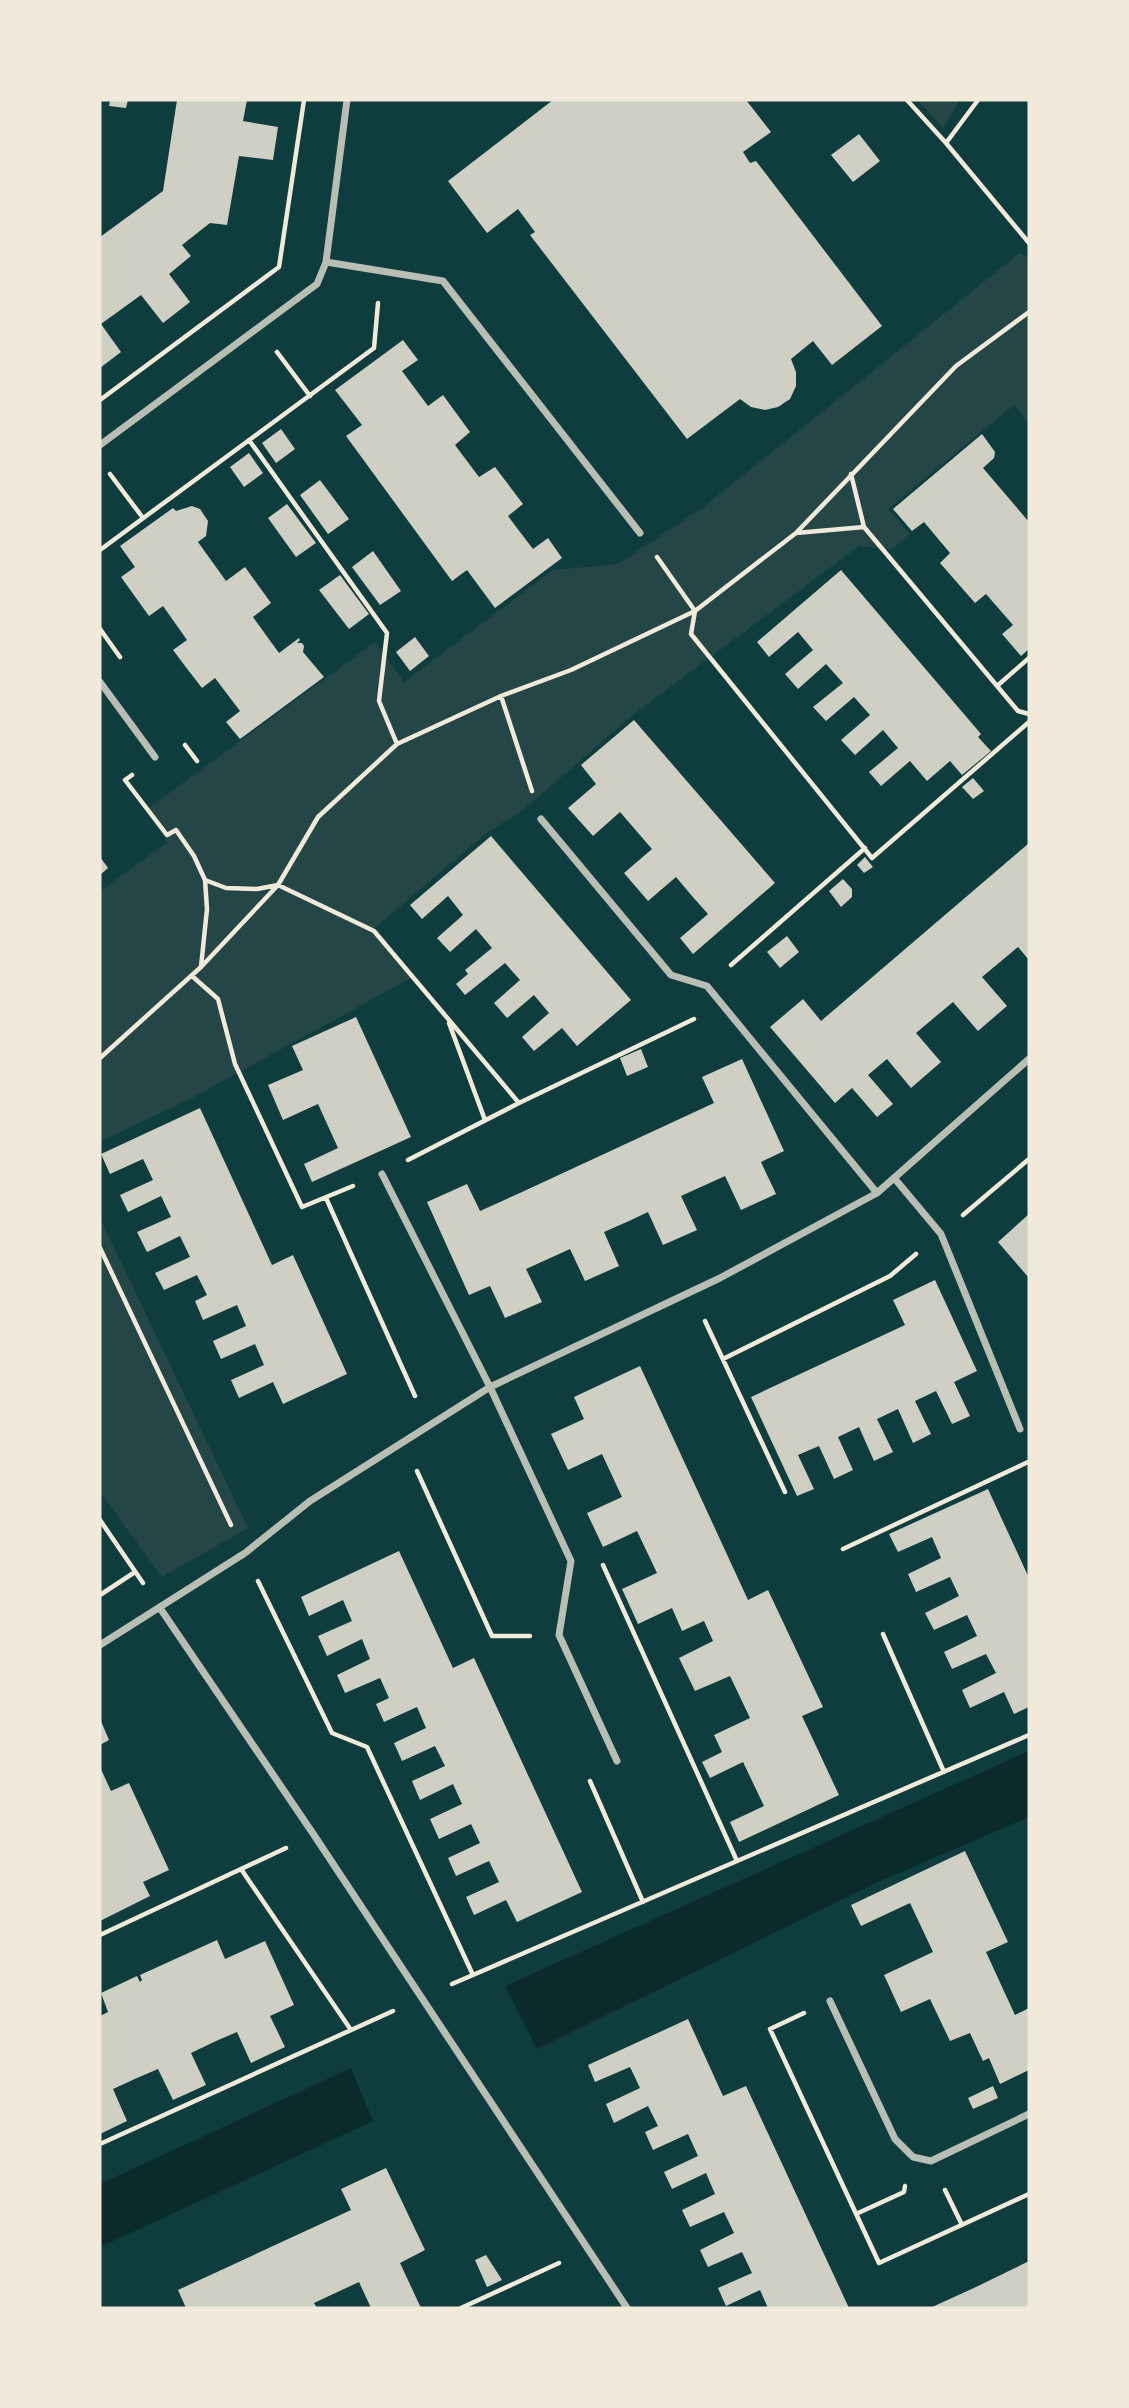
<svg xmlns="http://www.w3.org/2000/svg" width="1129" height="2408" viewBox="0 0 1129 2408" font-family="Signika,sans-serif">
<style>
.green{fill:#244646}
.water{fill:#0a2a2b}
.building{fill:#cfcfc3}
.lines{fill:none;stroke-linecap:round;stroke-linejoin:round}
.path{stroke:#f1e9da;stroke-width:4.5}
.minor{stroke:#b8beb3;stroke-width:7}
</style>
<rect width="100%" height="100%" fill="#0f3d3e"/>
<path class="green" d="M 918,100 L 960,100 L 943,128 Z
M 1020,253 L 1029,258 L 1029,423 L 1014,405 L 888,509 L 910,534 L 891,550 L 859,546 L 633,715 L 522,811 L 488,832 L 371,931 L 411,978 L 194,1097 L 100,1142 L 100,891 L 168,842 L 146,810 L 375,642 L 404,682 L 553,570 L 618,564 L 702,508 Z
M 100,1218 L 248,1528 L 162,1577 L 100,1492 Z"/>
<path class="water" d="M 1029,1751 L 1029,1817 L 878,1882 L 537,2049 L 505,1986 Z
M 351,2068 L 373,2121 L 100,2247 L 100,2184 Z"/>
<path class="building" d="M 110,100 L 128,100 L 126,108 L 109,106 Z
M 177,100 L 247,100 L 243,121 L 278,127 L 273,160 L 239,156 L 227,225 L 210,223 L 182,245 L 191,256 L 169,274 L 190,302 L 163,323 L 141,295 L 101,324 L 121,352 L 100,368 L 100,237 L 163,191 Z
M 553,100 L 746,100 L 771,132 L 743,152 L 750,163 L 756,161 L 882,326 L 832,365 L 813,341 L 791,359 L 796,372 L 796,386 L 790,399 L 778,407 L 765,410 L 751,407 L 740,399 L 687,439 L 530,235 L 535,232 L 518,209 L 487,233 L 448,181 Z
M 859,134 L 880,161 L 853,182 L 831,155 Z
M 403,340 L 418,360 L 402,371 L 428,406 L 443,395 L 470,432 L 455,445 L 479,477 L 495,467 L 523,504 L 508,516 L 520,532 L 533,549 L 548,538 L 562,558 L 495,608 L 467,570 L 452,581 L 346,436 L 362,425 L 335,390 Z
M 281,429 L 295,449 L 276,463 L 262,443 Z
M 982,434 L 995,452 L 994,458 L 983,468 L 1029,522 L 1029,649 L 1021,656 L 1002,634 L 1013,625 L 986,594 L 975,603 L 940,563 L 950,553 L 924,522 L 912,531 L 893,509 Z
M 249,453 L 263,473 L 244,487 L 230,467 Z
M 320,480 L 349,519 L 328,534 L 300,495 Z
M 287,504 L 316,543 L 296,557 L 268,518 Z
M 192,506 L 200,509 L 208,521 L 206,536 L 198,542 L 226,581 L 245,567 L 271,603 L 253,617 L 279,653 L 299,638 L 300,640 L 297,643 L 302,643 L 304,646 L 303,652 L 324,677 L 240,739 L 226,722 L 240,711 L 215,678 L 202,688 L 185,666 L 173,650 L 187,640 L 163,606 L 149,616 L 121,577 L 135,567 L 120,546 L 173,508 L 176,511 Z
M 373,551 L 401,591 L 380,605 L 352,567 Z
M 841,570 L 981,734 L 978,737 L 991,751 L 962,775 L 950,761 L 927,781 L 910,761 L 881,786 L 869,772 L 898,748 L 883,730 L 855,755 L 841,740 L 870,715 L 854,697 L 826,721 L 813,707 L 843,683 L 826,664 L 798,689 L 785,674 L 813,650 L 798,632 L 769,657 L 757,642 Z
M 340,575 L 369,614 L 349,629 L 319,590 Z
M 415,637 L 429,656 L 410,671 L 396,652 Z
M 634,720 L 775,883 L 693,954 L 680,938 L 708,914 L 692,896 L 676,877 L 648,901 L 624,873 L 652,849 L 620,812 L 593,836 L 568,808 L 596,784 L 581,765 Z
M 973,778 L 984,791 L 973,799 L 962,787 Z
M 491,836 L 631,1000 L 577,1046 L 562,1028 L 534,1051 L 522,1037 L 549,1013 L 534,995 L 507,1018 L 494,1003 L 520,980 L 505,963 L 465,995 L 456,984 L 468,974 L 465,970 L 492,948 L 476,929 L 450,952 L 437,938 L 463,915 L 448,896 L 422,919 L 410,905 Z
M 1029,843 L 1029,960 L 1018,947 L 982,977 L 1007,1006 L 978,1031 L 953,1002 L 935,1017 L 916,1033 L 941,1062 L 911,1088 L 887,1059 L 868,1075 L 893,1104 L 877,1117 L 852,1088 L 835,1103 L 770,1027 L 803,999 L 821,1021 Z
M 100,857 L 108,868 L 100,875 Z
M 865,857 L 873,867 L 864,873 L 857,865 Z
M 843,879 L 852,889 L 852,897 L 841,907 L 829,891 Z
M 787,936 L 799,952 L 780,968 L 767,952 Z
M 356,1017 L 411,1137 L 312,1182 L 304,1164 L 338,1148 L 318,1104 L 283,1120 L 268,1085 L 303,1070 L 292,1046 Z
M 641,1049 L 648,1067 L 627,1076 L 620,1058 Z
M 742,1059 L 784,1151 L 761,1162 L 776,1194 L 741,1210 L 725,1176 L 681,1196 L 697,1230 L 663,1245 L 648,1212 L 629,1221 L 604,1232 L 619,1266 L 585,1281 L 570,1249 L 526,1269 L 542,1302 L 505,1318 L 490,1286 L 469,1295 L 427,1202 L 467,1184 L 480,1211 L 522,1192 L 714,1103 L 702,1077 Z
M 200,1108 L 272,1265 L 293,1255 L 347,1374 L 283,1404 L 273,1382 L 239,1398 L 231,1380 L 264,1365 L 255,1344 L 221,1359 L 213,1341 L 246,1326 L 237,1305 L 203,1320 L 195,1301 L 207,1295 L 197,1275 L 164,1290 L 155,1273 L 190,1257 L 180,1236 L 147,1252 L 137,1232 L 171,1217 L 161,1196 L 128,1212 L 120,1195 L 153,1180 L 143,1159 L 110,1174 L 101,1154 Z
M 1029,1214 L 1029,1278 L 998,1242 Z
M 935,1280 L 977,1371 L 954,1382 L 970,1416 L 952,1424 L 936,1391 L 915,1401 L 931,1434 L 913,1443 L 898,1409 L 877,1419 L 893,1452 L 874,1461 L 859,1427 L 838,1437 L 853,1470 L 834,1479 L 819,1446 L 798,1455 L 814,1489 L 797,1496 L 751,1397 L 905,1325 L 893,1300 Z
M 640,1366 L 748,1600 L 768,1590 L 823,1707 L 802,1716 L 839,1795 L 739,1842 L 730,1822 L 764,1806 L 754,1785 L 743,1762 L 710,1778 L 702,1762 L 722,1752 L 714,1735 L 750,1718 L 730,1676 L 695,1691 L 679,1658 L 713,1641 L 704,1621 L 682,1631 L 672,1608 L 638,1624 L 622,1589 L 657,1573 L 637,1531 L 603,1547 L 587,1513 L 622,1497 L 602,1454 L 568,1470 L 551,1434 L 584,1419 L 574,1397 Z
M 988,1489 L 1029,1578 L 1029,1707 L 1014,1714 L 1004,1692 L 970,1708 L 962,1690 L 996,1673 L 986,1654 L 952,1669 L 944,1652 L 977,1636 L 967,1615 L 934,1630 L 925,1613 L 959,1596 L 950,1577 L 916,1592 L 908,1574 L 941,1558 L 932,1537 L 898,1552 L 889,1534 Z
M 399,1551 L 453,1668 L 474,1658 L 582,1892 L 517,1922 L 506,1900 L 474,1915 L 466,1897 L 499,1882 L 489,1861 L 456,1876 L 448,1858 L 480,1843 L 471,1824 L 439,1839 L 430,1819 L 462,1804 L 453,1784 L 420,1800 L 412,1781 L 445,1766 L 435,1746 L 402,1761 L 394,1743 L 426,1728 L 417,1707 L 384,1722 L 376,1704 L 389,1698 L 380,1678 L 345,1693 L 337,1675 L 370,1659 L 362,1639 L 327,1656 L 318,1636 L 352,1621 L 343,1600 L 309,1616 L 301,1597 Z
M 100,1719 L 109,1740 L 100,1745 Z
M 100,1767 L 111,1791 L 129,1783 L 169,1870 L 143,1882 L 150,1896 L 100,1921 Z
M 965,1851 L 1008,1942 L 986,1952 L 1015,2015 L 1029,2008 L 1029,2070 L 1000,2084 L 989,2058 L 983,2061 L 970,2033 L 950,2041 L 930,1999 L 901,2012 L 884,1975 L 933,1952 L 910,1903 L 861,1926 L 851,1905 Z
M 217,1940 L 225,1959 L 265,1941 L 294,2005 L 270,2016 L 285,2047 L 251,2063 L 237,2032 L 216,2041 L 191,2053 L 206,2085 L 173,2100 L 158,2069 L 137,2078 L 113,2089 L 127,2121 L 100,2134 L 100,2016 L 108,2012 L 101,1993 L 137,1976 L 140,1982 L 142,1980 L 140,1975 Z
M 688,2019 L 723,2096 L 746,2086 L 849,2308 L 768,2308 L 760,2290 L 726,2306 L 718,2288 L 752,2273 L 742,2252 L 708,2267 L 700,2250 L 734,2233 L 724,2212 L 690,2227 L 682,2210 L 715,2194 L 706,2173 L 672,2189 L 664,2172 L 698,2156 L 688,2134 L 653,2150 L 645,2132 L 658,2126 L 648,2106 L 614,2123 L 606,2104 L 640,2088 L 630,2067 L 595,2082 L 588,2065 Z
M 993,2086 L 998,2098 L 973,2109 L 968,2098 Z
M 386,2168 L 425,2250 L 400,2263 L 421,2308 L 371,2308 L 359,2282 L 314,2303 L 317,2308 L 186,2308 L 178,2290 L 351,2210 L 341,2189 Z
M 486,2255 L 502,2280 L 487,2287 L 475,2260 Z
M 1029,2261 L 1029,2308 L 930,2308 L 976,2287 Z"/>
<g class="lines">
<path class="path" d="M 907,100 L 946,143 L 1029,243
M 946,143 L 978,100
M 277,352 L 310,396
M 100,400 L 279,267 L 304,100
M 249,440 L 387,633 L 379,701 L 397,744
M 110,474 L 143,518
M 851,474 L 864,527 L 1018,711 L 1029,714
M 796,533 L 864,527
M 100,550 L 374,348 L 378,303
M 657,557 L 695,611 L 691,634 L 872,858 L 1029,722
M 100,629 L 120,657
M 997,686 L 1029,658
M 501,696 L 532,791
M 185,745 L 197,761
M 132,775 L 125,780 L 167,835 L 176,830 L 194,856 L 205,880 L 226,888 L 257,889 L 278,885 L 374,931 L 519,1103 L 408,1160
M 731,965 L 865,848
M 201,967 L 207,909 L 205,880
M 192,976 L 218,999 L 235,1064 L 302,1207 L 353,1186
M 449,1023 L 485,1120
M 100,1058 L 201,967 L 278,885 L 318,817 L 397,744 L 501,696 L 571,670 L 695,611 L 796,533 L 956,366 L 1029,312
M 519,1103 L 694,1019
M 326,1198 L 415,1396
M 963,1215 L 1029,1159
M 100,1248 L 231,1525
M 705,1321 L 785,1492
M 723,1359 L 890,1276 L 916,1254
M 417,1471 L 492,1636 L 530,1636
M 100,1520 L 143,1583
M 843,1549 L 1028,1462
M 603,1565 L 737,1861
M 258,1581 L 332,1733 L 367,1747 L 473,1975
M 100,1595 L 135,1572
M 883,1634 L 944,1772
M 590,1781 L 643,1902
M 241,1869 L 351,2030
M 100,1935 L 286,1848
M 452,1984 L 1029,1735
M 804,2013 L 770,2029 L 879,2263 L 1029,2194
M 100,2144 L 393,2011
M 945,2190 L 962,2225
M 856,2214 L 904,2192 L 905,2186
M 461,2308 L 559,2263"/>
<path class="minor" d="M 326,262 L 443,281 L 640,533
M 100,445 L 317,284 L 326,262 L 347,100
M 100,682 L 155,757
M 541,819 L 671,975 L 707,986 L 877,1193
M 382,1174 L 490,1387 L 571,1561 L 559,1635 L 617,1761
M 895,1179 L 941,1234 L 1020,1429
M 160,1608 L 314,1835 L 627,2308
M 100,1645 L 245,1553 L 310,1501 L 490,1387 L 720,1278 L 877,1193 L 1029,1059
M 830,2001 L 895,2139 L 913,2157 L 931,2161 L 1029,2114"/>
</g>
<rect width="1129" height="2408" fill="none" stroke="#f1e9da" stroke-width="203"/>
</svg>
